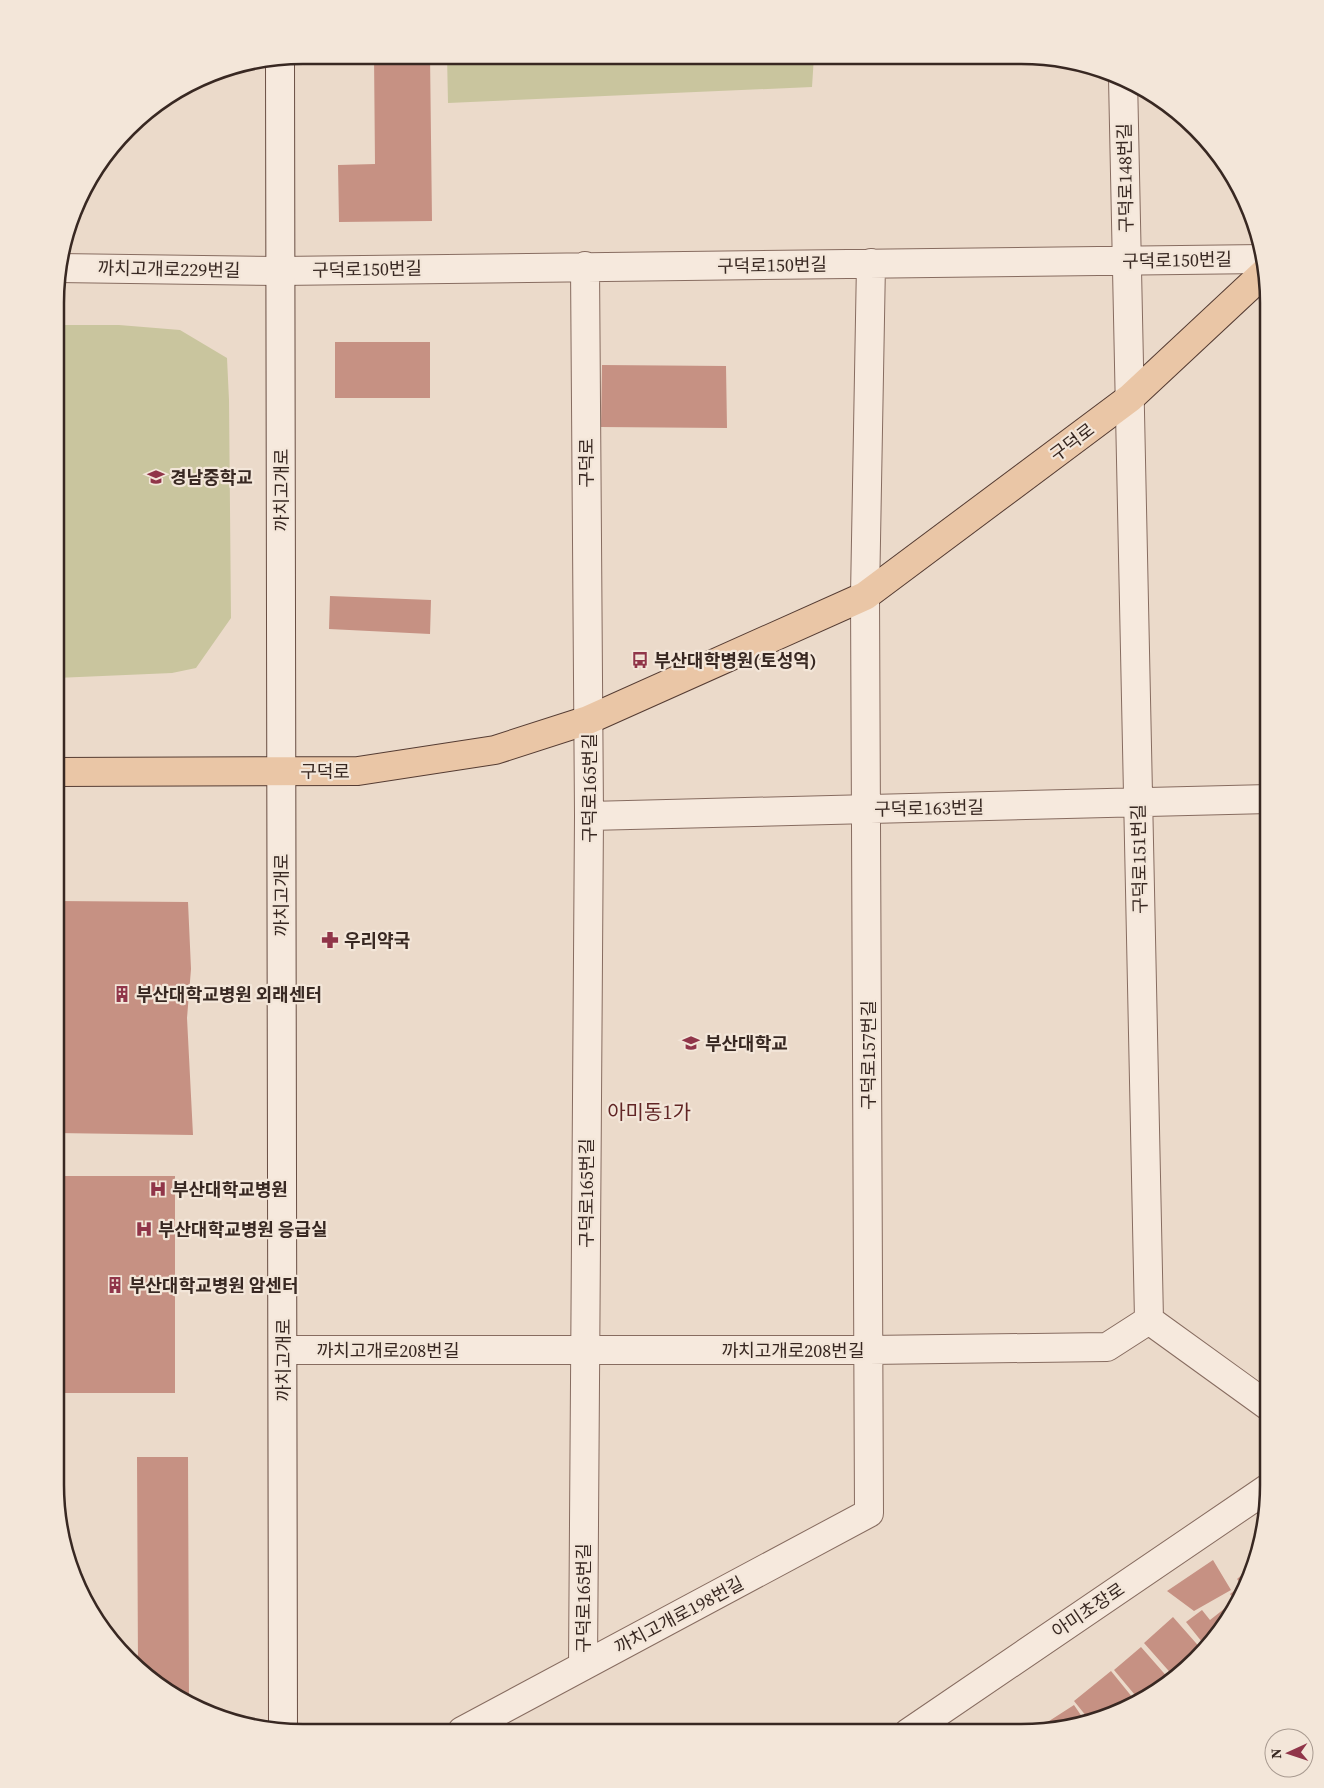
<svg xmlns="http://www.w3.org/2000/svg" width="1324" height="1788" viewBox="0 0 1324 1788" font-family="'Source Serif 4','Noto Sans KR',serif">
<style>
.green{fill:#c9c59e}
.building{fill:#c69183}
.lines{fill:none;stroke-linecap:round;stroke-linejoin:round}
.minor-casing{stroke:#876c60;stroke-width:30}
.secondary-casing{stroke:#694e43;stroke-width:30}
.primary-casing{stroke:#553c33;stroke-width:30}
.minor{stroke:#f6e9dd;stroke-width:28}
.secondary{stroke:#f6e9dd;stroke-width:28}
.primary{stroke:#eac6a6;stroke-width:28}
.labels{text-anchor:middle;dominant-baseline:central;stroke-width:4.5;stroke-linejoin:round;paint-order:stroke}
.street-label{font-size:18px;fill:#382822;stroke:#f3e6d9}
.poi-label{font-size:18px;font-weight:bold;fill:#382822;stroke:#f3e6d9;text-anchor:start}
.quarter-label{font-size:20px;fill:#612525;stroke:#f3e6d9}
.rim{fill:none;stroke:#382822;stroke-width:2.5}
</style>
<rect width="100%" height="100%" fill="#ebdaca"/>
<path class="green" d="M 447,55 L 814,56 L 812,87 L 448,103 Z
M 57,325 L 119,325 L 180,330 L 227,358 L 229,400 L 231,618 L 196,668 L 172,673 L 56,678 Z"/>
<path class="building" d="M 374,55 L 430,55 L 432,221 L 339,222 L 338,165 L 375,164 Z
M 1152,95 L 1166,103 L 1152,103 Z
M 335,342 L 430,342 L 430,398 L 335,398 Z
M 602,365 L 726,366 L 727,428 L 601,427 Z
M 330,596 L 431,600 L 430,634 L 329,629 Z
M 56,901 L 188,902 L 191,969 L 187,1018 L 193,1135 L 56,1133 Z
M 56,1176 L 175,1176 L 175,1393 L 55,1393 Z
M 137,1457 L 188,1457 L 189,1703 L 165,1691 L 138,1667 Z
M 1213,1560 L 1231,1590 L 1194,1611 L 1167,1591 Z
M 1243,1574 L 1248,1580 L 1237,1603 L 1230,1594 L 1242,1585 L 1237,1579 Z
M 1224,1609 L 1230,1618 L 1206,1647 L 1186,1622 L 1202,1610 L 1210,1620 Z
M 1173,1617 L 1203,1651 L 1185,1671 L 1175,1678 L 1144,1643 Z
M 1141,1647 L 1170,1680 L 1140,1701 L 1114,1670 Z
M 1111,1671 L 1137,1703 L 1131,1707 L 1091,1722 L 1074,1701 Z
M 1074,1705 L 1087,1724 L 1032,1732 Z"/>
<g class="lines">
<g class="minor-casing">
<path id="minor" d="M 1123,78 L 1149,1320
M 58,268 L 280,271 L 1263,259
M 589,816 L 1269,799
M 283,1350 L 869,1350 L 1107,1347 L 1149,1320 L 1268,1406
M 583,1666 L 589,816 L 585,266
M 462,1731 L 869,1513 L 865,596 L 871,263
M 908,1733 L 1268,1488"/>
</g>
<g class="secondary-casing">
<path id="secondary" d="M 280,59 L 283,1731"/>
</g>
<g class="primary-casing">
<path id="primary" d="M 56,772 L 358,771 L 495,750 L 588,720 L 865,596 L 1130,398 L 1265,272"/>
</g>
<use href="#minor" class="minor"/>
<use href="#secondary" class="secondary"/>
<use href="#primary" class="primary"/>
</g>
<defs>
<g id="school-bare" transform="scale(1.35)"><path d="M0-5L7-2L0 1L-7-2ZM-4 1L0 2.5L4 1V4Q0 6-4 4Z" fill="#903549" stroke="#f3e6d9" stroke-width="2.5" paint-order="stroke"/></g>
<g id="bus-bare" transform="scale(1.35)"><path d="M-5-6H5V4H4V6H2V4H-2V6H-4V4H-5ZM-3.5-4V0h7V-4ZM-3.5 1.2v1.5H-2V1.2ZM2 1.2v1.5H3.5V1.2Z" fill="#903549" stroke="#f3e6d9" stroke-width="2.5" paint-order="stroke"/></g>
<g id="pharmacy-bare" transform="scale(1.35)"><path d="M-2-6h4v4h4v4h-4v4h-4v-4h-4v-4h4Z" fill="#903549" stroke="#f3e6d9" stroke-width="2.5" paint-order="stroke"/></g>
<g id="building-bare" transform="scale(1.35)"><path d="M-4-6H4V6H1V3H-1V6H-4ZM-2.5-4.3h1.7v1.8h-1.7ZM.8-4.3h1.7v1.8H.8ZM-2.5-1h1.7V.8h-1.7ZM.8-1h1.7V.8H.8Z" fill="#903549" stroke="#f3e6d9" stroke-width="2.5" paint-order="stroke"/></g>
<g id="university-bare" transform="scale(1.35)"><path d="M0-5L7-2L0 1L-7-2ZM-4 1L0 2.5L4 1V4Q0 6-4 4Z" fill="#903549" stroke="#f3e6d9" stroke-width="2.5" paint-order="stroke"/></g>
<g id="hospital-bare" transform="scale(1.35)"><path d="M-5-5h3v3.5h4V-5h3V5h-3V1.5h-4V5h-3Z" fill="#903549" stroke="#f3e6d9" stroke-width="2.5" paint-order="stroke"/></g>
</defs>
<g fill-rule="evenodd">
<use href="#school-bare" x="156" y="477"/>
<use href="#bus-bare" x="640" y="660"/>
<use href="#pharmacy-bare" x="330" y="940"/>
<use href="#building-bare" x="122" y="994"/>
<use href="#university-bare" x="691" y="1043"/>
<use href="#hospital-bare" x="158" y="1189"/>
<use href="#hospital-bare" x="144" y="1229"/>
<use href="#building-bare" x="115" y="1285"/>
</g>
<g class="labels">
<g class="street-label">
<text transform="translate(1125 178) rotate(-91)">구덕로148번길</text>
<text transform="translate(1177 260) rotate(-1)">구덕로150번길</text>
<text transform="translate(772 265) rotate(-1)">구덕로150번길</text>
<text transform="translate(169 269) rotate(1)">까치고개로229번길</text>
<text transform="translate(367 269) rotate(-1)">구덕로150번길</text>
<text transform="translate(1072 442) rotate(-37)">구덕로</text>
<text transform="translate(586 463) rotate(-90)">구덕로</text>
<text transform="translate(281 490) rotate(-90)">까치고개로</text>
<text x="325" y="771">구덕로</text>
<text transform="translate(589 788) rotate(-90)">구덕로165번길</text>
<text transform="translate(929 808) rotate(-1)">구덕로163번길</text>
<text transform="translate(1139 859) rotate(-91)">구덕로151번길</text>
<text transform="translate(281 895) rotate(-90)">까치고개로</text>
<text transform="translate(868 1055) rotate(-90)">구덕로157번길</text>
<text transform="translate(586 1193) rotate(-90)">구덕로165번길</text>
<text x="388" y="1350">까치고개로208번길</text>
<text x="793" y="1350">까치고개로208번길</text>
<text transform="translate(283 1360) rotate(-90)">까치고개로</text>
<text transform="translate(583 1598) rotate(-90)">구덕로165번길</text>
<text transform="translate(1088 1610) rotate(-34)">아미초장로</text>
<text transform="translate(679 1615) rotate(-28)">까치고개로198번길</text>
</g>
<g class="poi-label">
<text x="170" y="477">경남중학교</text>
<text x="654" y="660">부산대학병원(토성역)</text>
<text x="344" y="940">우리약국</text>
<text x="136" y="994">부산대학교병원 외래센터</text>
<text x="705" y="1043">부산대학교</text>
<text x="172" y="1189">부산대학교병원</text>
<text x="158" y="1229">부산대학교병원 응급실</text>
<text x="129" y="1285">부산대학교병원 암센터</text>
</g>
<g class="quarter-label">
<text x="649" y="1112">아미동1가</text>
</g>
</g>
<path d="M0 0H1324V1788H0ZM303 64H1021A239 239 0 0 1 1260 303V1485A239 239 0 0 1 1021 1724H303A239 239 0 0 1 64 1485V303A239 239 0 0 1 303 64Z" fill="#f3e6d9" fill-rule="evenodd"/>
<path class="rim" d="M303 64H1021A239 239 0 0 1 1260 303V1485A239 239 0 0 1 1021 1724H303A239 239 0 0 1 64 1485V303A239 239 0 0 1 303 64Z"/>
<g transform="translate(1289 1753) rotate(267)"><circle r="24" fill="#f3e6d9" stroke="#a89a90"/>
<path d="M0-4L9 19L0 12L-9 19Z" fill="#903549"/>
<text y="-8" font-size="14" font-weight="bold" text-anchor="middle" fill="#382822">N</text>
</g>
</svg>
